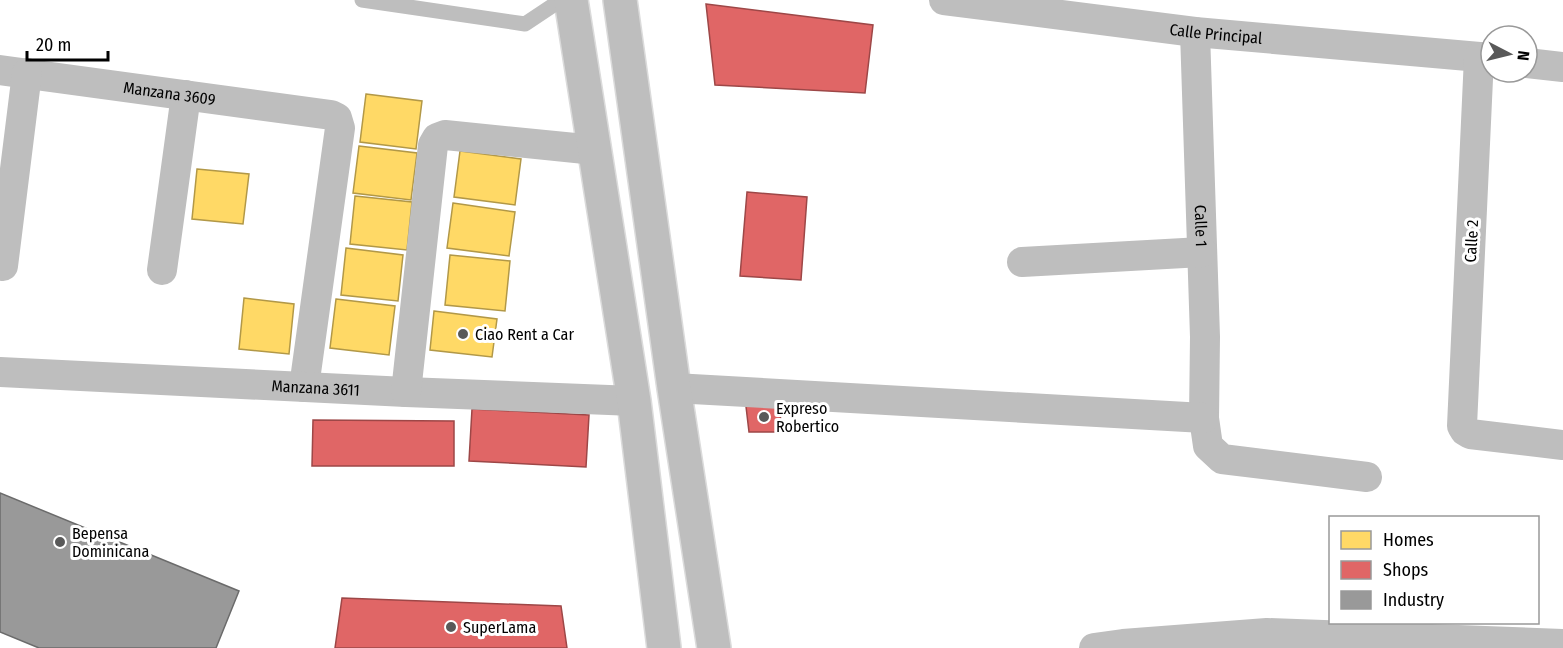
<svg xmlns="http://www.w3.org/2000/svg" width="1563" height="648" font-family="'Fira Sans Condensed',sans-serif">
<rect width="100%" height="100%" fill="#fff"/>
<g fill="#ffd966" stroke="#b29847" stroke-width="1.5">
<polygon points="366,94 422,101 416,149 360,142"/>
<polygon points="359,146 417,153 411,200 353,193"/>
<polygon points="460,151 521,159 515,205 454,197"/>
<polygon points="197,169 249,174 243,224 192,219"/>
<polygon points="355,196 412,202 407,250 350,244"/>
<polygon points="453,203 515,212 509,256 447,248"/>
<polygon points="346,248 403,255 398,301 341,295"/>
<polygon points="450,255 510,261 505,311 445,305"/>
<polygon points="244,298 294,304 289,354 239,349"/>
<polygon points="336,299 395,306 389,355 330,348"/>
<polygon points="434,311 497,319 492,357 430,350"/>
</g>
<g fill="#e06666" stroke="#9d4747" stroke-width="1.5">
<polygon points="706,4 873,25 865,93 715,85"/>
<polygon points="747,192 807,197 801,280 740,276"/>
<polygon points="745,398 781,402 780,432 749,432"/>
<polygon points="472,409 589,415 586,467 469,461"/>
<polygon points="313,420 454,421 454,466 312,466"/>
<polygon points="342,598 561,606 567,648 335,648"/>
</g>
<polygon fill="#999" stroke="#6b6b6b" stroke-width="1.5" points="0,493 239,591 216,648 39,648 0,632"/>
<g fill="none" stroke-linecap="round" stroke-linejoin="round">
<defs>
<g id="primary">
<polyline points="571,0 634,401 664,648"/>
<polyline points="620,0 674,388 714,648"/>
</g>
</defs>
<use href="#primary" stroke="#dbdbdb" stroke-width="36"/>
<polyline stroke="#bebebe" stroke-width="15" points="362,0 525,24 561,0"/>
<g stroke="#bebebe" stroke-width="30">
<path id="s1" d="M944,0l251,32 296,26"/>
<path id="s2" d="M1195,32l10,305 -1,81 4,28 14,13 145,18"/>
<polyline points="1479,57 1462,426 1465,431 1470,434 1563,445"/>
<polyline points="1527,63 1563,67"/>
<path id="s3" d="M0,70l331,45 6,3 3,10 -36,259"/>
<polyline points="1022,262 1202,252"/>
<polyline points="3,266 27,73"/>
<polyline points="162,270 186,95"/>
<path id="s4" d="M0,372l406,20 228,9"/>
<polyline points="674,388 1204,418"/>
<polyline points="406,392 433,145 437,138 445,135 595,150"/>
<polyline points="1094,648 1123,644 1267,633 1563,644"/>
</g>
<use href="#primary" stroke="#bebebe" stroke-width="33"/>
</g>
<g fill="#595959" stroke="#fff" stroke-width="2">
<circle cx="463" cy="334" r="6"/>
<circle cx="764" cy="417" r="6"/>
<circle cx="60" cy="542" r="6"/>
<circle cx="451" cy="627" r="6"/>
</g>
<g text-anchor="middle" stroke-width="6" stroke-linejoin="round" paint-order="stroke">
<g font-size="16" fill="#000" stroke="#fff">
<text dy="6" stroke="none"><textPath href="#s1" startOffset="274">Calle Principal</textPath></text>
<text dy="6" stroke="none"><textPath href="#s3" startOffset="171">Manzana 3609</textPath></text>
<text dy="6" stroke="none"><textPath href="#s2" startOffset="194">Calle 1</textPath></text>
<text transform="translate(1471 241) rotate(-87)" y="6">Calle 2</text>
<text dy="6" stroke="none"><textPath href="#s4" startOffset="316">Manzana 3611</textPath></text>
</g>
<g font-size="16" fill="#000" stroke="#fff" text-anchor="start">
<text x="475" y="340">Ciao Rent a Car</text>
<text x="776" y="414">Expreso<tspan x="776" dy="18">Robertico</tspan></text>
<text x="72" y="539">Bepensa<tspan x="72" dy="18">Dominicana</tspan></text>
<text x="463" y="633">SuperLama</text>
</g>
</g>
<rect x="1329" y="516" width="210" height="108" fill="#ffffff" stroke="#999999" stroke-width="1.5"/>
<rect x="1341" y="531" width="30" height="18" fill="#ffd966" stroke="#999999" stroke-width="1.5"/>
<text x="1383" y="546" font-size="18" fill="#000000">Homes</text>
<rect x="1341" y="561" width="30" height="18" fill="#e06666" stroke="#999999" stroke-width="1.5"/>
<text x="1383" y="576" font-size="18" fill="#000000">Shops</text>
<rect x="1341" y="591" width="30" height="18" fill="#999999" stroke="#999999" stroke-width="1.5"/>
<text x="1383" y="606" font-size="18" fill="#000000">Industry</text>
<g transform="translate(1509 54) rotate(97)"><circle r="28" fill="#ffffff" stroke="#999999" stroke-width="1.5"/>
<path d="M0-4.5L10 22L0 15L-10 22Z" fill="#595959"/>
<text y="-9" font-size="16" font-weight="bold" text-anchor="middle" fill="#000000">N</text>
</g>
<path d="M27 51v9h81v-9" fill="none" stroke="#000000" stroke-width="3"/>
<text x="36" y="51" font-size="18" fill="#000000" stroke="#ffffff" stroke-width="4.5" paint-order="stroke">20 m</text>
</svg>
